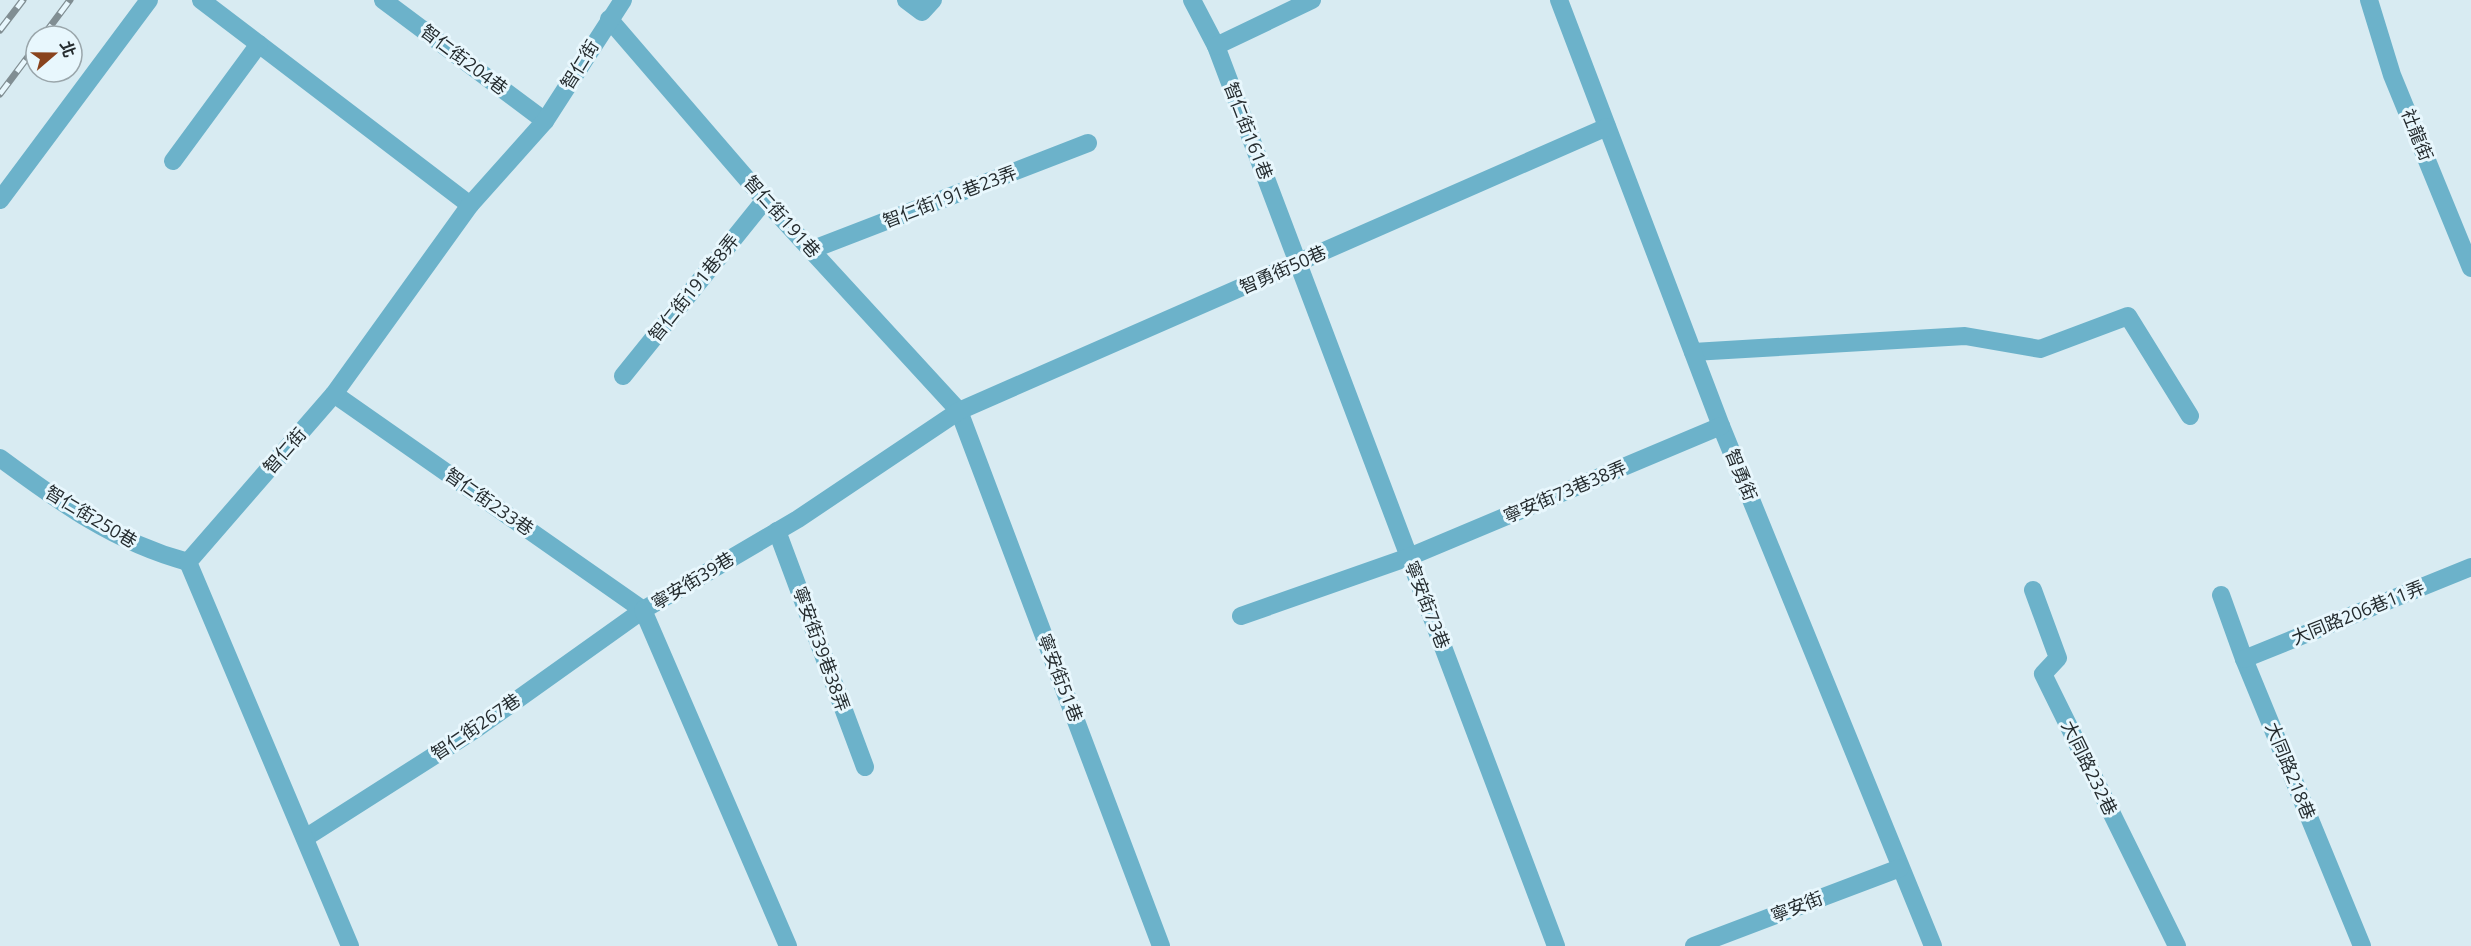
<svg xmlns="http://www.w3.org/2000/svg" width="2471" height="946" font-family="'Open Sans','Noto Sans TC',sans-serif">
<rect width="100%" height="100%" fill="#d8ebf2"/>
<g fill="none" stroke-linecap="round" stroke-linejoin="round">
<g stroke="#6cb2ca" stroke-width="18">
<polyline points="201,0 470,205"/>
<polyline points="173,161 259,44"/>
<polyline points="1693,352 1965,336 2040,349 2128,316 2190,416"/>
</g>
<g stroke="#6cb2ca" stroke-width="18">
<polyline points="383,0 545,121"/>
<polyline points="906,0 922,12 933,0"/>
<polyline points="1192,0 1216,46 1556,946"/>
<polyline points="1559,0 1721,426 1933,946"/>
<polyline points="2369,0 2392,75 2471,268"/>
<polyline points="609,19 765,200 959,411 1161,946"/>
<polyline points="1216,46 1312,0"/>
<polyline points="0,200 149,0"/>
<polyline points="811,250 1088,143"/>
<polyline points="623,376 765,200"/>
<path d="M0,458c61,45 114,84 188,104"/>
<polyline points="777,531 865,767"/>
<polyline points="2033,590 2058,658 2043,674 2177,946"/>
<polyline points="2221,595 2244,659 2362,946"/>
<polyline points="1241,616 1409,557 1721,426"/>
<polyline points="2244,659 2471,567"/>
<polyline points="305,838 476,729 643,610 334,394"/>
<polyline points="350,946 188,562 334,394 470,205 545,121 623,0"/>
<polyline points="788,946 643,610 798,519 959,411 1607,127"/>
<polyline points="1694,946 1900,868"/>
</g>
<defs>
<g id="rail">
<polyline points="0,30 23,0"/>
<polyline points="43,36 70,0"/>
<polyline points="0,94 36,46"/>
</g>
</defs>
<use href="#rail" stroke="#818e93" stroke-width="7"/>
<use href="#rail" stroke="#e8f7fd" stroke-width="4.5" stroke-dasharray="14" stroke-linecap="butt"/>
</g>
<g text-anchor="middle" stroke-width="6" stroke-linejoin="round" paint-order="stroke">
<g font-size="18" fill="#252c2f" stroke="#e8f7fd">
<text transform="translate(464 60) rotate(37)" y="6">智仁街204巷</text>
<text transform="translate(580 65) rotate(-58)" y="6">智仁街</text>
<text transform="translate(1248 131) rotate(69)" y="6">智仁街161巷</text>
<text transform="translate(2417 135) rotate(68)" y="6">社龍街</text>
<text transform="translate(950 197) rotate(-21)" y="6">智仁街191巷23弄</text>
<text transform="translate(782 217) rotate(48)" y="6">智仁街191巷</text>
<text transform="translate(1283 270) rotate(-24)" y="6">智勇街50巷</text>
<text transform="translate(694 288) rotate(-51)" y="6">智仁街191巷8弄</text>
<text transform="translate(285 451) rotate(-49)" y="6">智仁街</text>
<text transform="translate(1741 475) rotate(68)" y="6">智勇街</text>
<text transform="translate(1565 492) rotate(-23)" y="6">寧安街73巷38弄</text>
<text transform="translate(489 502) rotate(35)" y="6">智仁街233巷</text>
<text transform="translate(91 517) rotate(31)" y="6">智仁街250巷</text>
<text transform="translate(693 581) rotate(-31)" y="6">寧安街39巷</text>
<text transform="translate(1427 605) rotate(69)" y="6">寧安街73巷</text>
<text transform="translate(2358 613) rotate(-22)" y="6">大同路206巷11弄</text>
<text transform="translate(821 649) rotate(70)" y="6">寧安街39巷38弄</text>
<text transform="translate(1060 678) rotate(69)" y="6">寧安街51巷</text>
<text transform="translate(476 727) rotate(-34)" y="6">智仁街267巷</text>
<text transform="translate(2089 768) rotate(64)" y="6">大同路232巷</text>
<text transform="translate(2290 771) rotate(68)" y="6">大同路218巷</text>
<text transform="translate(1797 907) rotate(-21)" y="6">寧安街</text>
</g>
</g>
<g transform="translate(54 54) rotate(70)"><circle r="28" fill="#e8f7fd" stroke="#9aa6ab" stroke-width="1.5"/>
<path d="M0-4.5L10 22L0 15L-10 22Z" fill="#89431d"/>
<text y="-9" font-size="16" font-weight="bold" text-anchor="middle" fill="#252c2f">北</text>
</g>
</svg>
